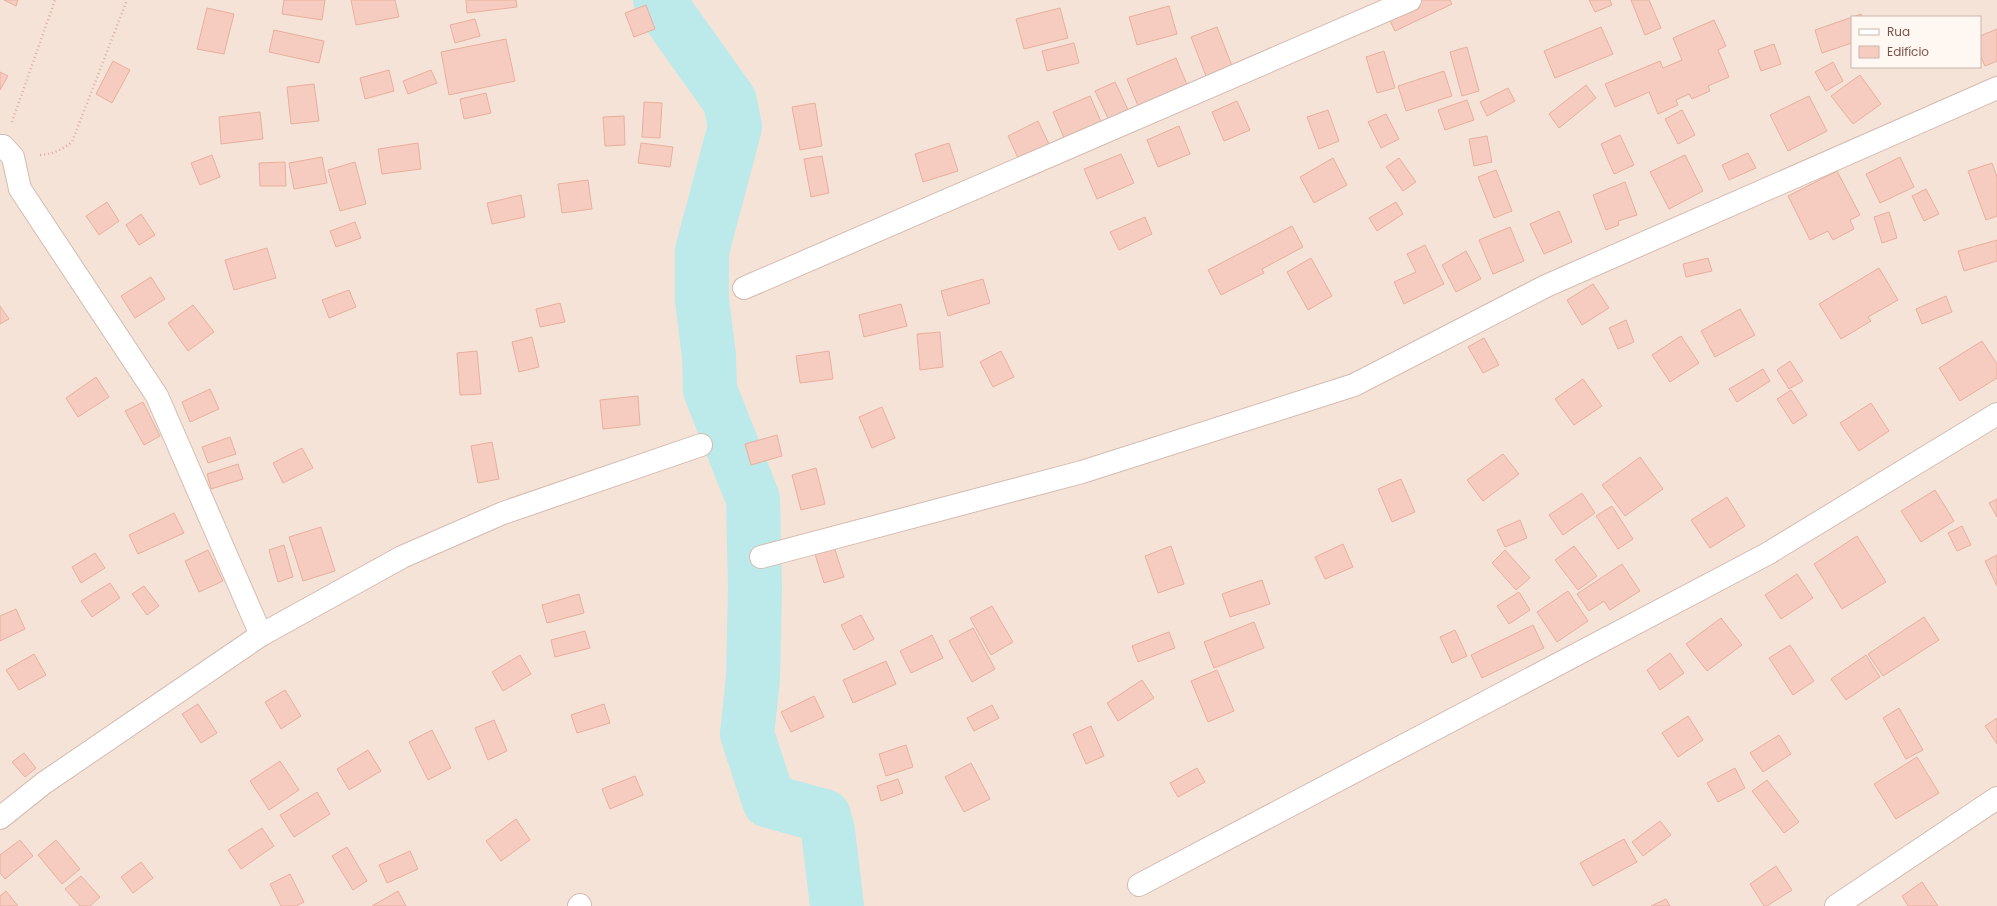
<svg xmlns="http://www.w3.org/2000/svg" width="1997" height="906" font-family="Poppins,sans-serif">
<rect width="100%" height="100%" fill="#fef2e9"/>
<path fill="#f6e3d7" fill-rule="evenodd" d="M0,0h1997v906h-1997zM1852,17h128v50h-128z"/>
<g fill="none" stroke-linecap="round" stroke-linejoin="round">
<polyline stroke="#bce9e9" stroke-width="54" points="660,0 668,14 730,101 735,127 702,251 702,300 709,356 710,390 753,499 755,589 753,678 747,734 769,801 824,816 828,831 837,906"/>
</g>
<g fill="#f5ccbf" stroke="#e8af9f">
<polygon points="4,0 18,0 16,6"/>
<polygon points="284,0 325,0 322,20 282,14"/>
<polygon points="351,0 395,0 399,17 356,25"/>
<polygon points="466,0 516,0 517,7 467,13"/>
<polygon points="1418,0 1450,0 1452,4 1395,31 1387,15"/>
<polygon points="1589,0 1610,0 1612,5 1595,12"/>
<polygon points="1631,0 1649,0 1661,28 1645,35"/>
<polygon points="646,5 655,29 634,37 625,13"/>
<polygon points="1169,6 1177,34 1137,45 1129,17"/>
<polygon points="207,8 234,14 224,54 197,49"/>
<polygon points="1060,8 1068,38 1024,49 1016,19"/>
<polygon points="1861,14 1862,17 1852,17 1852,43 1822,53 1815,30"/>
<polygon points="475,19 480,36 455,43 450,25"/>
<polygon points="1714,20 1726,46 1718,50 1729,77 1708,86 1710,91 1692,99 1689,94 1676,100 1678,105 1658,114 1649,92 1615,107 1605,84 1660,61 1663,68 1682,60 1673,38"/>
<polygon points="1217,27 1232,66 1206,76 1191,37"/>
<polygon points="1601,27 1613,54 1555,78 1544,51"/>
<polygon points="1997,29 1997,61 1985,66 1980,55 1980,36"/>
<polygon points="274,30 324,41 319,63 269,52"/>
<polygon points="506,39 515,81 449,95 441,52"/>
<polygon points="1074,43 1079,63 1047,71 1042,51"/>
<polygon points="1774,44 1781,64 1761,71 1754,51"/>
<polygon points="1467,47 1479,91 1462,96 1450,52"/>
<polygon points="1384,51 1395,88 1377,93 1366,57"/>
<polygon points="1176,58 1188,87 1139,108 1127,79"/>
<polygon points="113,61 130,70 112,103 96,94"/>
<polygon points="1833,62 1843,81 1826,91 1815,72"/>
<polygon points="389,70 394,91 365,99 360,78"/>
<polygon points="431,70 437,83 408,94 403,81"/>
<polygon points="1444,71 1452,96 1406,111 1398,86"/>
<polygon points="0,72 8,76 0,90"/>
<polygon points="1860,75 1881,104 1853,124 1831,96"/>
<polygon points="1115,82 1129,112 1109,120 1095,91"/>
<polygon points="314,84 319,121 291,124 287,87"/>
<polygon points="1586,85 1596,98 1559,128 1549,114"/>
<polygon points="1508,88 1515,101 1487,116 1480,102"/>
<polygon points="486,93 491,113 464,119 460,99"/>
<polygon points="1090,96 1102,124 1065,140 1053,112"/>
<polygon points="1809,96 1827,131 1788,151 1770,115"/>
<polygon points="1467,100 1474,120 1445,130 1438,110"/>
<polygon points="1237,101 1250,130 1224,141 1212,112"/>
<polygon points="644,102 662,103 660,138 642,137"/>
<polygon points="815,103 822,146 800,150 792,107"/>
<polygon points="1328,110 1339,141 1319,149 1307,117"/>
<polygon points="1682,110 1695,135 1678,144 1665,119"/>
<polygon points="260,112 263,139 221,144 219,117"/>
<polygon points="1386,114 1399,139 1381,148 1368,122"/>
<polygon points="624,116 625,145 605,146 603,117"/>
<polygon points="1038,121 1049,144 1018,158 1008,136"/>
<polygon points="1179,126 1190,154 1158,167 1147,140"/>
<polygon points="1620,135 1634,165 1614,174 1601,144"/>
<polygon points="1487,136 1492,162 1474,166 1469,139"/>
<polygon points="418,143 421,169 382,174 378,149"/>
<polygon points="641,143 673,147 670,167 638,163"/>
<polygon points="949,143 958,171 923,182 915,154"/>
<polygon points="1748,153 1756,168 1729,180 1722,165"/>
<polygon points="1121,154 1134,183 1097,199 1084,169"/>
<polygon points="212,155 220,177 200,185 191,163"/>
<polygon points="1685,155 1703,191 1669,209 1650,172"/>
<polygon points="822,156 829,193 811,197 804,159"/>
<polygon points="322,157 327,183 294,189 289,163"/>
<polygon points="1900,157 1914,187 1880,203 1866,174"/>
<polygon points="1333,158 1347,185 1314,203 1300,177"/>
<polygon points="1399,158 1416,182 1403,191 1386,167"/>
<polygon points="285,162 286,186 260,186 259,163"/>
<polygon points="355,162 366,204 340,211 328,170"/>
<polygon points="1992,163 1997,177 1997,216 1986,220 1968,171"/>
<polygon points="1496,170 1512,211 1494,218 1478,177"/>
<polygon points="1837,171 1860,215 1850,220 1854,229 1833,240 1828,231 1810,240 1788,196"/>
<polygon points="588,180 592,209 562,213 558,184"/>
<polygon points="1625,182 1637,215 1618,221 1619,225 1606,230 1593,195"/>
<polygon points="1926,189 1939,214 1924,221 1912,196"/>
<polygon points="521,195 525,217 492,224 487,203"/>
<polygon points="107,202 119,221 99,235 86,216"/>
<polygon points="1396,202 1403,214 1377,231 1369,218"/>
<polygon points="1559,211 1572,242 1544,254 1530,224"/>
<polygon points="1889,212 1897,238 1882,243 1874,217"/>
<polygon points="141,214 155,235 139,245 126,225"/>
<polygon points="1145,217 1152,234 1119,250 1110,232"/>
<polygon points="355,222 361,238 336,247 330,231"/>
<polygon points="1292,226 1303,247 1262,269 1264,273 1221,295 1208,270"/>
<polygon points="1510,227 1524,261 1493,274 1479,240"/>
<polygon points="1997,240 1997,261 1964,271 1958,251"/>
<polygon points="1425,245 1444,284 1404,304 1394,282 1416,272 1407,254"/>
<polygon points="267,248 276,278 234,290 225,260"/>
<polygon points="1466,251 1481,279 1456,292 1442,265"/>
<polygon points="1311,258 1332,296 1308,310 1287,272"/>
<polygon points="1708,258 1712,271 1686,277 1683,264"/>
<polygon points="1879,268 1898,300 1868,317 1871,321 1841,339 1819,304"/>
<polygon points="151,277 165,299 135,318 121,296"/>
<polygon points="983,279 990,303 948,316 941,291"/>
<polygon points="1593,284 1609,308 1582,325 1567,300"/>
<polygon points="349,290 356,307 329,318 322,300"/>
<polygon points="1946,296 1952,312 1922,324 1916,309"/>
<polygon points="560,303 565,322 540,327 536,309"/>
<polygon points="901,304 907,326 864,337 859,315"/>
<polygon points="193,305 214,332 188,351 168,323"/>
<polygon points="0,306 9,319 0,324"/>
<polygon points="1740,309 1755,335 1715,357 1701,331"/>
<polygon points="1626,320 1634,342 1618,349 1609,328"/>
<polygon points="940,332 943,367 920,370 917,334"/>
<polygon points="1681,336 1699,363 1670,382 1652,355"/>
<polygon points="532,337 539,367 519,372 512,342"/>
<polygon points="1484,338 1499,365 1483,373 1468,347"/>
<polygon points="1982,341 1997,364 1997,378 1960,401 1939,368"/>
<polygon points="477,351 481,394 460,395 457,353"/>
<polygon points="829,351 833,379 800,383 796,356"/>
<polygon points="1001,351 1014,377 993,387 980,362"/>
<polygon points="1790,361 1803,381 1789,389 1777,370"/>
<polygon points="1763,369 1770,381 1737,402 1729,389"/>
<polygon points="96,377 109,397 78,417 66,398"/>
<polygon points="1583,379 1602,406 1574,425 1555,399"/>
<polygon points="210,389 219,409 190,422 182,402"/>
<polygon points="1791,390 1807,415 1793,424 1777,399"/>
<polygon points="638,396 640,425 603,429 600,400"/>
<polygon points="143,402 160,436 144,445 125,411"/>
<polygon points="1871,403 1889,431 1859,451 1840,423"/>
<polygon points="882,407 895,438 872,448 859,417"/>
<polygon points="777,435 782,456 751,465 745,444"/>
<polygon points="230,437 236,454 208,463 202,447"/>
<polygon points="492,442 499,479 478,483 471,446"/>
<polygon points="302,448 313,468 283,483 273,463"/>
<polygon points="1503,454 1519,474 1483,501 1467,480"/>
<polygon points="1640,457 1663,489 1625,516 1602,485"/>
<polygon points="238,464 243,479 211,489 207,474"/>
<polygon points="816,468 825,504 801,510 792,475"/>
<polygon points="1401,479 1415,512 1392,522 1378,489"/>
<polygon points="1935,490 1954,521 1921,542 1901,511"/>
<polygon points="1582,493 1595,513 1563,535 1549,515"/>
<polygon points="1727,497 1745,526 1710,548 1691,520"/>
<polygon points="1997,499 1997,517 1989,503"/>
<polygon points="1612,506 1633,539 1618,549 1596,516"/>
<polygon points="174,513 184,533 138,554 129,535"/>
<polygon points="1520,520 1527,538 1505,547 1497,530"/>
<polygon points="1962,526 1971,545 1957,551 1948,533"/>
<polygon points="321,527 335,571 303,581 289,537"/>
<polygon points="1857,536 1886,582 1842,609 1814,564"/>
<polygon points="1343,544 1353,567 1325,579 1315,557"/>
<polygon points="284,545 293,577 278,582 269,550"/>
<polygon points="1171,546 1184,584 1158,593 1145,556"/>
<polygon points="1574,546 1597,576 1578,590 1555,560"/>
<polygon points="834,547 844,577 824,583 815,554"/>
<polygon points="208,550 223,581 199,592 185,561"/>
<polygon points="1505,550 1530,578 1516,590 1492,563"/>
<polygon points="95,553 105,568 81,583 72,567"/>
<polygon points="1997,555 1997,586 1985,561"/>
<polygon points="1622,564 1640,591 1610,610 1604,601 1589,611 1577,594"/>
<polygon points="1797,574 1813,598 1781,619 1765,595"/>
<polygon points="1262,580 1270,604 1230,617 1222,594"/>
<polygon points="110,583 120,598 92,617 81,601"/>
<polygon points="144,586 159,606 147,615 132,594"/>
<polygon points="1568,591 1588,621 1557,642 1537,612"/>
<polygon points="1519,592 1530,610 1509,624 1497,606"/>
<polygon points="579,594 584,613 547,623 542,605"/>
<polygon points="992,606 1013,642 991,655 970,618"/>
<polygon points="16,609 25,629 0,641 0,616"/>
<polygon points="861,615 874,639 854,650 841,625"/>
<polygon points="1924,617 1939,640 1883,676 1868,654"/>
<polygon points="1721,618 1742,645 1707,671 1686,644"/>
<polygon points="1254,622 1264,648 1214,668 1204,642"/>
<polygon points="1533,625 1544,648 1482,678 1471,655"/>
<polygon points="973,628 995,669 972,682 949,641"/>
<polygon points="1455,630 1467,656 1452,663 1440,637"/>
<polygon points="585,631 590,648 555,657 551,640"/>
<polygon points="1169,632 1175,648 1138,662 1132,646"/>
<polygon points="932,635 943,658 911,673 900,651"/>
<polygon points="1790,645 1814,681 1793,695 1769,658"/>
<polygon points="1670,653 1684,673 1660,690 1647,670"/>
<polygon points="34,654 46,675 19,690 6,670"/>
<polygon points="520,655 531,674 503,691 492,672"/>
<polygon points="1866,655 1880,677 1846,700 1831,679"/>
<polygon points="886,661 896,684 853,703 843,680"/>
<polygon points="1217,670 1234,711 1208,722 1191,681"/>
<polygon points="1142,680 1154,698 1118,721 1107,703"/>
<polygon points="285,690 301,716 281,729 265,702"/>
<polygon points="814,696 824,717 791,732 781,712"/>
<polygon points="198,704 217,733 201,743 182,714"/>
<polygon points="604,704 610,723 577,733 571,715"/>
<polygon points="992,705 999,718 974,731 967,718"/>
<polygon points="1899,708 1923,750 1906,759 1883,718"/>
<polygon points="1688,716 1703,740 1678,757 1662,733"/>
<polygon points="1997,718 1997,744 1985,726"/>
<polygon points="494,720 507,751 488,760 475,728"/>
<polygon points="1091,726 1104,756 1086,764 1073,734"/>
<polygon points="432,730 451,768 428,780 409,742"/>
<polygon points="1779,735 1791,754 1763,772 1750,753"/>
<polygon points="906,745 913,767 886,776 879,754"/>
<polygon points="368,750 381,771 349,790 337,769"/>
<polygon points="24,753 36,768 25,777 12,762"/>
<polygon points="1917,757 1939,793 1896,819 1874,784"/>
<polygon points="280,761 299,790 269,810 250,781"/>
<polygon points="971,763 990,799 964,812 945,777"/>
<polygon points="1197,768 1205,782 1178,797 1170,783"/>
<polygon points="1735,768 1745,788 1718,802 1707,783"/>
<polygon points="635,776 643,795 610,809 602,789"/>
<polygon points="898,779 903,793 881,801 877,786"/>
<polygon points="1767,780 1799,822 1784,833 1752,791"/>
<polygon points="317,792 330,814 294,837 280,815"/>
<polygon points="516,819 530,840 501,861 486,841"/>
<polygon points="1660,821 1671,835 1643,856 1632,842"/>
<polygon points="262,828 274,846 241,869 228,850"/>
<polygon points="1624,839 1637,862 1593,886 1580,863"/>
<polygon points="20,840 33,856 5,879 0,873 0,855"/>
<polygon points="56,840 80,869 62,884 38,855"/>
<polygon points="347,847 367,881 353,890 332,856"/>
<polygon points="410,851 418,869 387,883 379,865"/>
<polygon points="141,862 153,878 133,893 121,877"/>
<polygon points="1776,866 1792,890 1767,906 1764,906 1750,884"/>
<polygon points="290,874 304,902 296,906 281,906 270,884"/>
<polygon points="81,876 100,897 90,906 80,906 65,889"/>
<polygon points="1922,882 1938,906 1908,906 1902,896"/>
<polygon points="6,891 18,906 0,906 0,896"/>
<polygon points="398,891 406,906 372,906"/>
<polygon points="1666,899 1670,906 1651,906"/>
</g>
<g fill="none" stroke-linecap="round" stroke-linejoin="round">
<defs>
<g id="minor">
<polyline points="0,146 3,146 13,157 20,189 157,396 261,635"/>
<polyline points="744,288 1410,0"/>
<polyline points="761,557 1082,472 1354,385 1546,286 1997,88"/>
<polyline points="0,818 44,783 261,635 402,557 503,513 701,445"/>
<polyline points="1139,885 1767,554 1997,414"/>
<polyline points="579,906 580,905"/>
<polyline points="1836,906 1997,798"/>
</g>
</defs>
<use href="#minor" stroke="#d4bbb0" stroke-width="24"/>
<g stroke="#daafa1" stroke-width="2.5" stroke-dasharray="1 3" stroke-linecap="butt">
<polyline points="12,122 55,0"/>
<path d="M40,155c13,-1 21,-5 32,-13l55,-142"/>
</g>
<use href="#minor" stroke="#fff" stroke-width="22"/>
</g>
<rect x="1851" y="16" width="130" height="52" fill="#fff7f1" stroke="#cab6ae"/>
<rect x="1859" y="29" width="20" height="6" fill="#ffffff" stroke="#cab6ae"/>
<text x="1887" y="36" font-size="12" fill="#7a544a">Rua</text>
<rect x="1859" y="46" width="20" height="12" fill="#f5ccbf" stroke="#cab6ae"/>
<text x="1887" y="56" font-size="12" fill="#7a544a">Edifício</text>
</svg>
